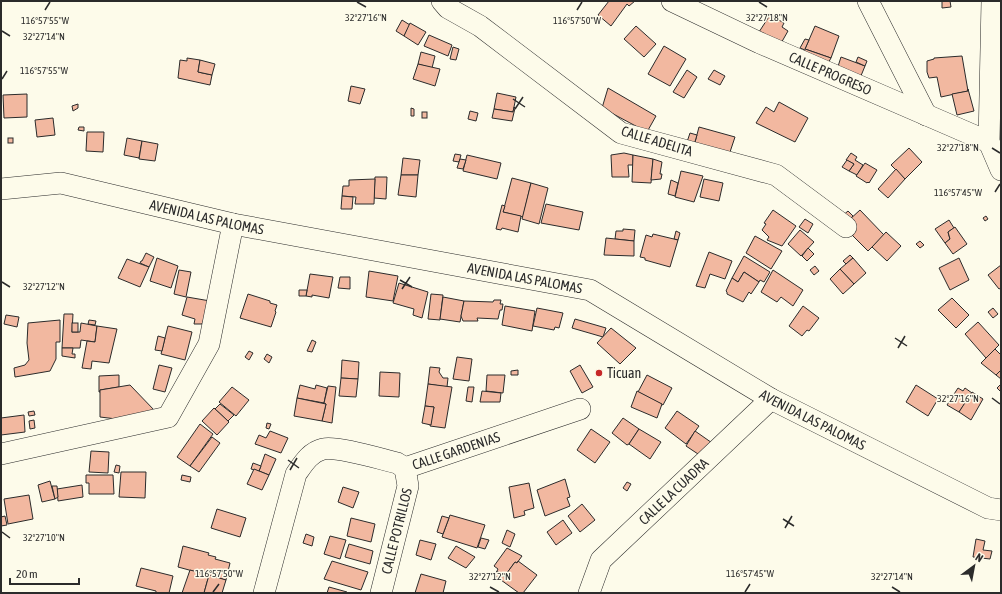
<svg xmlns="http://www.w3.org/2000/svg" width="1002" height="594" font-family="'Asap Condensed',sans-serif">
<rect width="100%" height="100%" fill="#fdfbea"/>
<g fill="#f2b8a0" stroke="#2b2b2b">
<polygon points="609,1 635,1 629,6 627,4 611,26 598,15"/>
<polygon points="942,1 950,1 951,7 942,8"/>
<polygon points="770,15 784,23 782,27 788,31 780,45 759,32"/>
<polygon points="402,20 410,25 404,36 396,31"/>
<polygon points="410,23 426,32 418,45 404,36"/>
<polygon points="636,26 656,44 644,57 624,39"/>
<polygon points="815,26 839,36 831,58 805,49"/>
<polygon points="429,35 452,45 448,56 424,46"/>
<polygon points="805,39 809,40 805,49 831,58 827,65 804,52 805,50 800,48"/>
<polygon points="664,46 686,59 670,86 648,74"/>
<polygon points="453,47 459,49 456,60 450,59"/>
<polygon points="421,52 435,56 432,68 418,64"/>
<polygon points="962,56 968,91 941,97 937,77 929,78 927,72 927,61 934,59 934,58"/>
<polygon points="841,57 865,66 858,83 835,76"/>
<polygon points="858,57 867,61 865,66 856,62"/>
<polygon points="187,58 200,60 198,72 212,75 210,85 178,78 180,60 187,61"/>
<polygon points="200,60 215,64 212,75 198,72"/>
<polygon points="418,64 440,69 435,86 413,79"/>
<polygon points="687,70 697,77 684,98 673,92"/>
<polygon points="714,70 725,76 720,85 708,79"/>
<polygon points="351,86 365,89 360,104 348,101"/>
<polygon points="608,88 656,116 647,132 602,108"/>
<polygon points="968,89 974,111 957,115 952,94 968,91"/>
<polygon points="497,93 516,97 513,112 494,109"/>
<polygon points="27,94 27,117 4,118 3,95"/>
<polygon points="779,102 808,118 795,142 756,123 766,107 774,112"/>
<polygon points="78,104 78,108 73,111 72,106"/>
<polygon points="514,107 515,108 512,121 492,118 494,109 513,112"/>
<polygon points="411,108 414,109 414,116 411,116"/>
<polygon points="470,111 478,113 476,121 468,119"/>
<rect x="422" y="112" width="5" height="6"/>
<polygon points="53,118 55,135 37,137 35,120"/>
<polygon points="79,127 84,127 84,131 78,130"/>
<polygon points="699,127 735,137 728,158 694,146"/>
<polygon points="87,132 104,132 103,152 86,151"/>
<polygon points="690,133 697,135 694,145 687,142"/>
<rect x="8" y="138" width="5" height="5"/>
<polygon points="127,138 142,141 139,158 124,155"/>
<polygon points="142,141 158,144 155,161 139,159"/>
<polygon points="909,148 922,162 905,179 891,165"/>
<polygon points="624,153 633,155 633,165 628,165 629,177 612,177 611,155"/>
<polygon points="851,153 857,157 855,160 863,165 857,175 849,171 854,164 846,160"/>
<polygon points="455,154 461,155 459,162 453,161"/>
<polygon points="467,155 501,163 497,179 463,171"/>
<polygon points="633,155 653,159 651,183 632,182"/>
<polygon points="403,158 420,160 418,175 401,175"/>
<polygon points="460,159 466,160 463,169 457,168"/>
<polygon points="653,159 662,162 660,174 662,174 661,179 651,180"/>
<polygon points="847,160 854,164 849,171 842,167"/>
<polygon points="865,163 877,170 869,183 868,182 867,183 856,176"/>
<polygon points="896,169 905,179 888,198 878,189"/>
<polygon points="681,171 703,176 694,202 675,197"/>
<polygon points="401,175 418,175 416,197 398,195"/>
<polygon points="375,177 387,177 386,199 374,198"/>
<polygon points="512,178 531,183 523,217 503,212"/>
<polygon points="375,179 374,204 355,204 356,197 342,196 343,186 349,186 349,180"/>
<polygon points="704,179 723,183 719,201 700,197"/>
<polygon points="671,180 678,183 675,196 668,194"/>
<polygon points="531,183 548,188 539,224 522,219"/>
<polygon points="342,196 353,197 352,209 341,209"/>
<polygon points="546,204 583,212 579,230 541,223"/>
<polygon points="502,205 505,206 503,212 521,216 518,232 502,228 501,230 496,229"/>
<polygon points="773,210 796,226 782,246 767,240 769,237 762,230 766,224 764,223"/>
<polygon points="860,210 884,235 868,251 848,231 848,221"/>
<polygon points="848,211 853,216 848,221 841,217"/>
<polygon points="986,216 988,219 985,221 983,218"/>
<polygon points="805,219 813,224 808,233 799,227"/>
<polygon points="949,220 954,228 948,232 950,239 945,243 935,229"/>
<polygon points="955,227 967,244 953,254 945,243 950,239 948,232"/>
<polygon points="623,229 635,230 634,241 615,239 616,231 623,231"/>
<polygon points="800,230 814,242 801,256 788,244"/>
<polygon points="676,231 680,233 678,240 674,239"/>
<polygon points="886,232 901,246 887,261 872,247"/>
<polygon points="653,234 678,240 670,267 645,260 645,258 640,257 646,235 652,237"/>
<polygon points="755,236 782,251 771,269 746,253"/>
<polygon points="606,238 634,241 634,256 604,255"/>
<polygon points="920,241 924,245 920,248 916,244"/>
<polygon points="808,248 814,254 807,261 802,256"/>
<polygon points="709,252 732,261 725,279 710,274 705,288 696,286"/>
<polygon points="146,253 154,257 149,267 140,263 141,261 142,261"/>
<polygon points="850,255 853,258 846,264 843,261"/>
<polygon points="744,256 770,272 764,282 760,280 759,282 744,272 738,282 732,278"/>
<polygon points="157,258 178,266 171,288 150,281"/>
<polygon points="853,258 866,273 854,284 840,269"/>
<polygon points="959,258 969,280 950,290 939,268"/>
<polygon points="127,259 149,267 140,287 118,278"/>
<polygon points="1001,265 1001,288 999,289 988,275"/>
<polygon points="815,266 819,271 814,275 810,270"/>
<polygon points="840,269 854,284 843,294 830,279"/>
<polygon points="179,270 191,272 186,297 174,294"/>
<polygon points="773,270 803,290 793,306 781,297 777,302 761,292"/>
<polygon points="369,271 398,276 393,301 366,297"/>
<polygon points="744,272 759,282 751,294 749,292 743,302 727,294 727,292 726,291 732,278 738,282"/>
<polygon points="310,274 333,277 329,298 312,295 312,297 306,296"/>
<polygon points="340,277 350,277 350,289 338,288"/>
<polygon points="399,283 428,292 422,318 413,315 414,309 393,303"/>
<polygon points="299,290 307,290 306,296 299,296"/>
<polygon points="248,294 270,301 270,303 277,305 275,311 276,312 271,327 240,318"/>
<polygon points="431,294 443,295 440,320 428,319"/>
<polygon points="187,297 216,302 204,319 202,324 194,324 195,319 182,315"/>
<polygon points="443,297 464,301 460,322 440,319"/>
<polygon points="952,298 969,315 956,328 938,310"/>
<polygon points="494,300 501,300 500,304 503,304 502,310 500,310 498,319 477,318 478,321 463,321 461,316 464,301 493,302"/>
<polygon points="505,306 535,311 532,331 502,325"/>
<polygon points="803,306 819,318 809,331 807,330 802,336 789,326"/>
<polygon points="537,308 563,313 559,328 555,327 554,330 533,326"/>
<polygon points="993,308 998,314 993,318 988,312"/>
<polygon points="64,314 73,314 72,332 80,332 81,323 97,326 95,342 81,340 80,348 62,348"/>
<polygon points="6,315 19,317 17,327 4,324"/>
<polygon points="575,319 606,328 603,337 572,328"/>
<polygon points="60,320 60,342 56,342 56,359 50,371 15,377 14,368 25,365 29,360 27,343 28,323"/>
<polygon points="89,320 96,321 95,325 88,324"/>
<polygon points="978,322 999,345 986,358 965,334"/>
<rect x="72" y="323" width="6" height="9"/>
<polygon points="97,326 117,329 109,363 92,361 91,369 82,368 87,341 95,342"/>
<polygon points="168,326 192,332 185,360 161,354"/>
<polygon points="611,328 636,348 620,364 597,343"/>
<polygon points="158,336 165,338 162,351 155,350"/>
<polygon points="312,340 316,342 312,352 307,351"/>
<polygon points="62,348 73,348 72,354 75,354 75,358 62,356"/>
<polygon points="995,349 1001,355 1001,370 996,375 981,363"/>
<polygon points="249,351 253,353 249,360 245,357"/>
<polygon points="267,354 272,357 269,363 264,359"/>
<polygon points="457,357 472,359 469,381 453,379"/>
<polygon points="342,360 359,362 358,379 341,378"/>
<polygon points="159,365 172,368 165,392 153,389"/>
<polygon points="580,365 593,387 582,393 570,371"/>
<polygon points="430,367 440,368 439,372 443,378 448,378 447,387 428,384"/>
<polygon points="518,370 518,375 511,375 511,371"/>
<polygon points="1001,370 1001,379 996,375"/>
<polygon points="380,372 400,373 399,397 379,396"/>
<polygon points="119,375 119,387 100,390 100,392 99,392 99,376"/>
<polygon points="487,375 505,375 503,393 486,391"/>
<polygon points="647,375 672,388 663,405 638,392"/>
<polygon points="341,378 358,379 356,397 339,396"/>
<polygon points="428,384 452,387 445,428 430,426 434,407 425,406"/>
<polygon points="1001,384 1001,391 1000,391 997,388"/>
<polygon points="130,385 155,411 125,420 100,417 100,390"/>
<polygon points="300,385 315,389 316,385 327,388 324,403 297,398"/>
<polygon points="916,385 938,399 928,416 906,402"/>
<polygon points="328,386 336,387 332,423 322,421 326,404 324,403"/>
<polygon points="232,387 249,400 236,416 219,402"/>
<polygon points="468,387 474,387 472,402 466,401"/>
<polygon points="958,388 963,391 965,388 972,393 959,412 947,405"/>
<polygon points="482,391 501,393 500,402 480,402"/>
<polygon points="637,391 662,404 657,418 631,407"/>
<polygon points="972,392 983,399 971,420 959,412"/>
<polygon points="297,398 326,404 322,421 294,416"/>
<polygon points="220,404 234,415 228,421 215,409"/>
<polygon points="425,406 434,407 431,425 422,423"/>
<polygon points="214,408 229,422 217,435 202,421"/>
<polygon points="34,411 35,415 29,416 28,412"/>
<polygon points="677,411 699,426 686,444 665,428"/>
<polygon points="24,415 25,432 1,435 1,418"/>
<polygon points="623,418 639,429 629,444 627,445 612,433"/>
<polygon points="34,420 35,428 30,429 29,421"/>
<polygon points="267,423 271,424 269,429 266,428"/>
<polygon points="200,424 213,434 190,466 177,457"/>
<polygon points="591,429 610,442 595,463 577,450"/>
<polygon points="639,429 661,442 650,459 629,444"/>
<polygon points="270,431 288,438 281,453 255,444 259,435 266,438"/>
<polygon points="695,431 715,445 704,458 686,446"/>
<polygon points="212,437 220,443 199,472 190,466"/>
<polygon points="91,451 109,452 108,473 89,472"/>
<polygon points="265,454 276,459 269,475 259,471"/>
<polygon points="253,463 261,466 259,471 251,469"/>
<polygon points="116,465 120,466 119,473 114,472"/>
<polygon points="254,469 269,475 262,490 247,484"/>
<polygon points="121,472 146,472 145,498 119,497"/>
<polygon points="86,475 113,475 114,494 89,494 89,483 86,483"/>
<polygon points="182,475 191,477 190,482 181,480"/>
<polygon points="565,479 570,497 567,498 570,506 545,516 537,490"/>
<polygon points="50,481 55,499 42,502 38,485"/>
<polygon points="627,482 631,484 627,491 623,488"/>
<polygon points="529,483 534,508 524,511 525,515 514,518 509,487"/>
<polygon points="82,485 83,497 58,501 57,489"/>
<polygon points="52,486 57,486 58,497 55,499"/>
<polygon points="343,487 359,492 353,508 338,502"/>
<polygon points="29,495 33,519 8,524 4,499"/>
<polygon points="582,504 595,520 580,532 568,516"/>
<polygon points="217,509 246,518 240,537 211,528"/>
<polygon points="450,515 485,525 477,548 442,537"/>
<polygon points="5,516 7,525 1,526 1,517"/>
<polygon points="442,516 449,518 443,534 437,532"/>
<polygon points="351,518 375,524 371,542 347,536"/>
<polygon points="563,520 572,533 556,545 547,532"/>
<polygon points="507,530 515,534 510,547 502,543"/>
<polygon points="306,534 314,537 312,546 303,543"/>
<polygon points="330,536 346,540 340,559 324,554"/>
<polygon points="481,538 489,540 485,549 478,547"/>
<polygon points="976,539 985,541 983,550 992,551 990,559 973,557"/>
<polygon points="420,540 436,544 431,560 416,555"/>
<polygon points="349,544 373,551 370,564 345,557"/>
<polygon points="183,546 209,553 208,555 216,557 215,559 230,563 226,580 178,567"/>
<polygon points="456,546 475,557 466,568 448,558"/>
<polygon points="507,548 522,556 517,563 515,562 504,577 497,571 498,569 494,566"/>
<polygon points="332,561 368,572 361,590 324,579"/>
<polygon points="518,561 537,575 523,593 519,593 494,575 497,571 504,577 515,562 517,563"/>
<polygon points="141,568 173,576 169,593 156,593 156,591 136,586"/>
<polygon points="190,570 209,575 204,593 182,593"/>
<polygon points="421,574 446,581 443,593 415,593"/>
<polygon points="209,575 226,580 222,593 204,593"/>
<polygon points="329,587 347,592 347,593 327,593"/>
</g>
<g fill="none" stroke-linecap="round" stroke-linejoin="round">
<defs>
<g id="minor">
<polyline points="442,1 448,8 480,26 621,133 776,175 846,227"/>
<path id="s1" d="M672,1l88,42 229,99"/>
<polyline points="868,1 926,115"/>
<polyline points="992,1 989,142 1001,170"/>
<path id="s2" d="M1,189l60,-6 172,41 357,66 181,109 217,109 13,2"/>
<polyline points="1,454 168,417 209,344 233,224"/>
<path id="s3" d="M405,468l175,-59"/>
<path d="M264,593l32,-119c7,-10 14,-22 27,-25 15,-3 57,10 74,14l8,5"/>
<path id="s4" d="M381,593l27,-107 -3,-18"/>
<path id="s5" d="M589,593l12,-33 170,-161"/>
</g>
</defs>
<use href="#minor" stroke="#2b2b2b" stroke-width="22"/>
<use href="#minor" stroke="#fdfbea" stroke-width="21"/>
</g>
<path fill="none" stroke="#2b2b2b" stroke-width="1.5" d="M357,2l9,5M759,2l8,5M45,10l5,-8M577,10l5,-8M2,31l8,5M2,79l5,-8M513,99l12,8M515,109l8,-12M992,148l8,5M995,192l5,-8M400,280l12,7M2,282l8,5M402,289l8,-12M895,338l12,8M898,348l7,-12M992,398l8,6M288,460l11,8M290,470l7,-12M783,519l11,7M785,528l7,-12M2,532l8,6M490,587l9,5M892,587l8,5M213,592l6,-8M745,592l5,-8"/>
<circle fill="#c62828" stroke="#fdfbea" stroke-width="1.5" cx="599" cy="373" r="4"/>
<g text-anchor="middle" stroke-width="3" stroke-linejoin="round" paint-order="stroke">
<g font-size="14" fill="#2b2b2b" stroke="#fdfbea">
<text dy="5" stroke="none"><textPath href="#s1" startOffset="174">CALLE PROGRESO</textPath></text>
<text transform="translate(657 141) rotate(17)" y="5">CALLE ADELITA</text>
<text dy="5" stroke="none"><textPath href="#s2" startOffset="210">AVENIDA LAS PALOMAS</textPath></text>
<text dy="5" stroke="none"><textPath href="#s2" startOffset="534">AVENIDA LAS PALOMAS</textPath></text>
<text dy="5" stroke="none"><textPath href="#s2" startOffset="858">AVENIDA LAS PALOMAS</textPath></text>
<text dy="5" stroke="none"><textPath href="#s3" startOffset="54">CALLE GARDENIAS</textPath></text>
<text dy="5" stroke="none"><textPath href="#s5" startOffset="135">CALLE LA CUADRA</textPath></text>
<text dy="5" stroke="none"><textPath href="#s4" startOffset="64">CALLE POTRILLOS</textPath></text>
</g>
<g font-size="14" fill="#2b2b2b" stroke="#fdfbea" text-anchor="start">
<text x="607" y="378">Ticuan</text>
</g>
</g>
<g font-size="10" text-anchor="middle" fill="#2b2b2b" stroke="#fdfbea" stroke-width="3" stroke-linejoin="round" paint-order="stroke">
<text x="366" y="21">32°27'16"N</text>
<text x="767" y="21">32°27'18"N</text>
<text x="45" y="24">116°57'55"W</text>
<text x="577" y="24">116°57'50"W</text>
<text x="44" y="40">32°27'14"N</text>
<text x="44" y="74">116°57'55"W</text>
<text x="958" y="151">32°27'18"N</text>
<text x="958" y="196">116°57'45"W</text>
<text x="44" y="290">32°27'12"N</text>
<text x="958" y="402">32°27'16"N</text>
<text x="44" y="541">32°27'10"N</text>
<text x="219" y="577">116°57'50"W</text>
<text x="750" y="577">116°57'45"W</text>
<text x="490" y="580">32°27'12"N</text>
<text x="892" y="580">32°27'14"N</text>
</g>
<rect width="1002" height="594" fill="none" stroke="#2b2b2b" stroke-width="4"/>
<g transform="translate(974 566) rotate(32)" stroke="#fdfbea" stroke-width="3" paint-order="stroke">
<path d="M0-3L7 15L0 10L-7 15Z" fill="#2b2b2b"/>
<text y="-6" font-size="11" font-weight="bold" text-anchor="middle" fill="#2b2b2b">N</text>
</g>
<path d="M10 578v6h69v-6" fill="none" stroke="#2b2b2b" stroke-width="2"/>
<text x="16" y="578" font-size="12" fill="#2b2b2b" stroke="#fdfbea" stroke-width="3" paint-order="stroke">20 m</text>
</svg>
